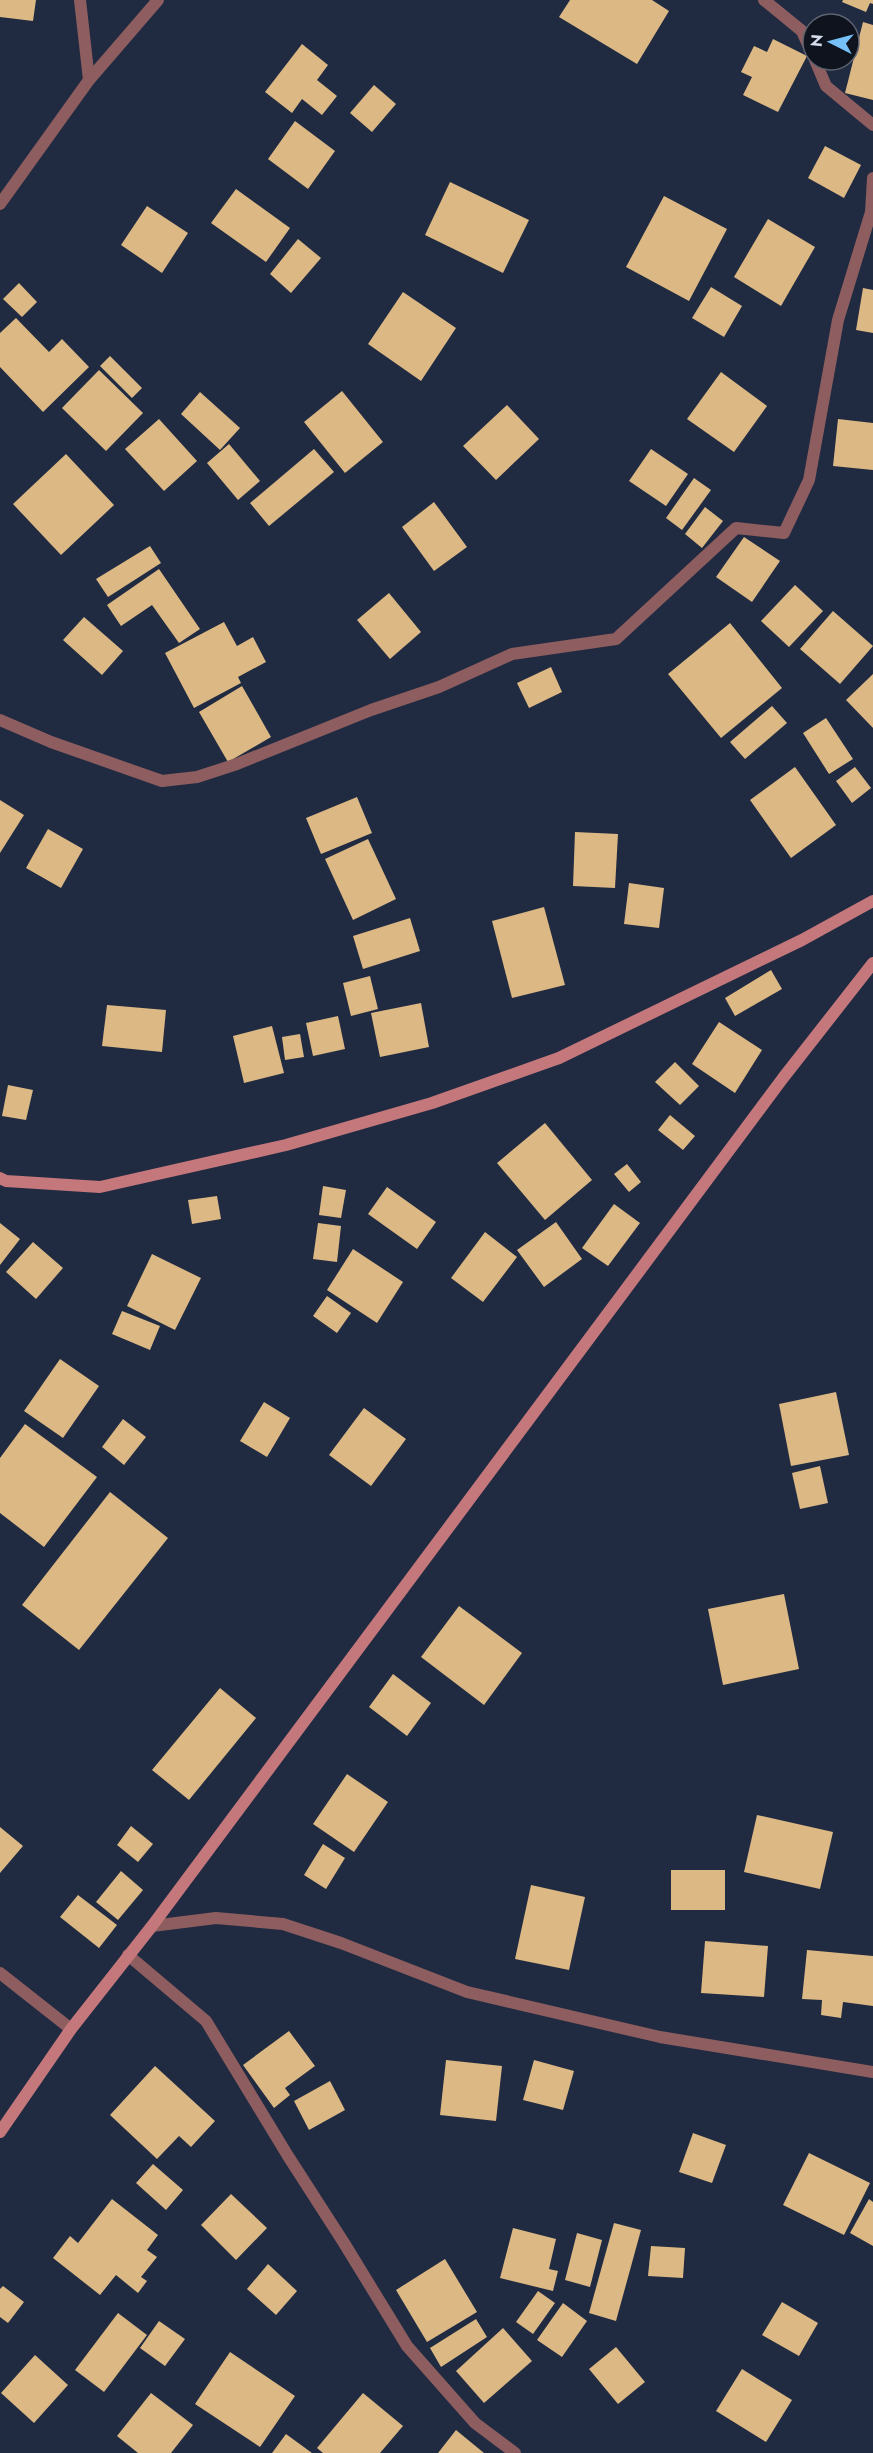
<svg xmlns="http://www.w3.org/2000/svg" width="873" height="2453" font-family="Jost,sans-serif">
<rect width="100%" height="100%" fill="#202b41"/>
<g fill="#dcb884">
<polygon points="0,0 36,0 33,21 0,17"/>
<polygon points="570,0 652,0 669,11 637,64 559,17"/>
<polygon points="843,0 873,0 873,4 870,3 866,12 842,2"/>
<polygon points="863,22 873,25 873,100 845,93"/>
<polygon points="773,39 807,56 778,112 743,95 752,77 741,72 754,46 767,52"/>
<polygon points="302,44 328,65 317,80 337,96 322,115 302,99 292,113 265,92"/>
<polygon points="374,85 396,104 372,132 350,113"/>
<polygon points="295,121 335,151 308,189 268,159"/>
<polygon points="825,146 861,165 844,198 808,178"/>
<polygon points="450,182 529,220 503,273 425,235"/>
<polygon points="236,189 290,228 266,262 211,223"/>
<polygon points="664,196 727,229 689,301 626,267"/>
<polygon points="147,206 188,233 162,273 121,245"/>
<polygon points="768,219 815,247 781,306 734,277"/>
<polygon points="298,239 321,258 291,293 270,274"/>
<polygon points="19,283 37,302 22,317 3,299"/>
<polygon points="711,287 742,306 724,337 692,318"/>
<polygon points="863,288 873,290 873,333 856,330"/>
<polygon points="403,292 456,328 421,381 368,344"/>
<polygon points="16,318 49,352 62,339 89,367 43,412 0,367 0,333"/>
<polygon points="110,356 142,388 132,398 100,366"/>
<polygon points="99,370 143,413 106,451 62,408"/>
<polygon points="721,372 767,406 734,452 687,419"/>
<polygon points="342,391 383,442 345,473 304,422"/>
<polygon points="200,392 240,428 220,450 181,414"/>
<polygon points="507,405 539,439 496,480 463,446"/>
<polygon points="159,419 197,461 164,491 125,449"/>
<polygon points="838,419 873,423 873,470 833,466"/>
<polygon points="229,444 260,481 238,500 207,463"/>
<polygon points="314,449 334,472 269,526 250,503"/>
<polygon points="651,449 688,474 666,506 629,481"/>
<polygon points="66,454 114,505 61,555 13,504"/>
<polygon points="694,478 711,490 682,530 666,518"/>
<polygon points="434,502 467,547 434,571 402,527"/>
<polygon points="705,507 723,521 702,548 685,534"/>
<polygon points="744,537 780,561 752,602 716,577"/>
<polygon points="150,546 161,563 108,597 96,579"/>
<polygon points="159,569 200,629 179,643 152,605 121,626 107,605"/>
<polygon points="795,585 823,611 789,647 761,621"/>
<polygon points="389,593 421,632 390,659 357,620"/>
<polygon points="833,611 873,646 840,684 800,649"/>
<polygon points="84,617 123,651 102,675 63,640"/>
<polygon points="224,622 237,646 253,637 266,662 238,677 241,683 194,708 165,653"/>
<polygon points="730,623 782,688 721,738 668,674"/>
<polygon points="551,667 562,692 529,708 517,683"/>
<polygon points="873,674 873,728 846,700"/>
<polygon points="242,686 271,737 228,762 199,712"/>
<polygon points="772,706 787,723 745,759 730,742"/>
<polygon points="826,718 853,759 829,774 803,733"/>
<polygon points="795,767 836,825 791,858 750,800"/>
<polygon points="855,767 871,788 852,803 836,781"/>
<polygon points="357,797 372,833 321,854 306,818"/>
<polygon points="0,800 24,815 0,853"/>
<polygon points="48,829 83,849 61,888 26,868"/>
<polygon points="575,832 618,834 615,888 573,886"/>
<polygon points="368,839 396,899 353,920 325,859"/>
<polygon points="629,883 664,888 659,928 624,924"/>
<polygon points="544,907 565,985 512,998 492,921"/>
<polygon points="410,918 420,951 363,969 353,936"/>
<polygon points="771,970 782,989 735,1016 725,998"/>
<polygon points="370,976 378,1009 351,1016 343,983"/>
<polygon points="421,1003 429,1047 380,1057 371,1013"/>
<polygon points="107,1005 166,1010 162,1052 102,1046"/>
<polygon points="338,1016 345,1049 313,1056 306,1023"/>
<polygon points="719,1022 762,1050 735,1093 692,1064"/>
<polygon points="272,1026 284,1073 244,1083 233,1036"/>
<polygon points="300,1034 304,1057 285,1060 282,1037"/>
<polygon points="675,1062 699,1086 680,1105 655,1082"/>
<polygon points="8,1085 33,1090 26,1120 2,1116"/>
<polygon points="670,1115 695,1136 683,1150 658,1130"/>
<polygon points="545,1123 592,1180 545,1220 497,1163"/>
<polygon points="627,1164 641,1182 629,1192 614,1174"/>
<polygon points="323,1186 346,1190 341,1218 319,1215"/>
<polygon points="387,1187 436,1222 417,1249 368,1214"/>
<polygon points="217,1196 221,1219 192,1224 188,1200"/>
<polygon points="614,1204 640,1223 608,1266 582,1248"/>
<polygon points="556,1222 582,1259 544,1287 517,1250"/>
<polygon points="0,1223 20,1239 0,1265"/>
<polygon points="318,1223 341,1226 337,1262 313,1259"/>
<polygon points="485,1232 517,1257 483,1302 451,1278"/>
<polygon points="33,1242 63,1268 36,1299 6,1272"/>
<polygon points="353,1249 403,1282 377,1323 327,1290"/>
<polygon points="152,1254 201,1278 175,1330 127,1306"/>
<polygon points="327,1296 351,1313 337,1333 313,1316"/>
<polygon points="122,1311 160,1326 150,1350 112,1334"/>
<polygon points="60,1359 99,1386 63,1438 24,1411"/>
<polygon points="836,1392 849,1455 791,1466 779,1404"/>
<polygon points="264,1402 290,1418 267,1457 240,1441"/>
<polygon points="364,1408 406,1439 371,1486 329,1455"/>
<polygon points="123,1419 146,1437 124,1465 102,1447"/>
<polygon points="25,1424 97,1477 44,1547 0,1513 0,1458"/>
<polygon points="820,1466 828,1503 800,1509 792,1473"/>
<polygon points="110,1492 168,1538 79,1650 22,1605"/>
<polygon points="784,1594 799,1669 723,1685 708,1609"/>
<polygon points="459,1606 522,1653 484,1705 421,1657"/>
<polygon points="393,1674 431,1703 407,1736 369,1707"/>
<polygon points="220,1688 256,1718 189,1800 152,1770"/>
<polygon points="347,1774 388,1802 354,1852 313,1824"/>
<polygon points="757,1815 833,1832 820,1889 744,1872"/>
<polygon points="131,1826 153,1844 138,1862 117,1845"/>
<polygon points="0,1827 23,1846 0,1873"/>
<polygon points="323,1844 345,1858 326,1889 304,1875"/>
<rect x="671" y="1870" width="54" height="40"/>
<polygon points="121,1871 143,1890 118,1920 96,1902"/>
<polygon points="531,1885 585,1897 569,1970 515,1959"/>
<polygon points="78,1895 117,1925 99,1948 60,1917"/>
<polygon points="705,1941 768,1946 764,1997 701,1993"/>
<polygon points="807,1950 873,1956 873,2006 843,2002 841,2018 821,2015 822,2000 802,1999"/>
<polygon points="289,2031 315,2066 285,2088 290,2095 274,2108 243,2065"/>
<polygon points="446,2060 502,2066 496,2121 440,2115"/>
<polygon points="534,2060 574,2071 563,2110 523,2100"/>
<polygon points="155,2066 215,2121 191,2147 179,2136 157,2159 110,2115"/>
<polygon points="330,2081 345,2110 309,2130 294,2101"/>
<polygon points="693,2133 726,2145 712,2183 679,2172"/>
<polygon points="809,2153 870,2183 844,2235 783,2205"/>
<polygon points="153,2164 183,2190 166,2210 136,2183"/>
<polygon points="231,2194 267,2228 236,2260 201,2225"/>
<polygon points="112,2199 158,2235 147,2250 157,2257 141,2277 147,2281 138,2293 116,2275 100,2295 53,2258 70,2236 78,2243"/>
<polygon points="869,2199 873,2202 873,2246 850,2233"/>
<polygon points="614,2223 641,2230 616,2321 589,2313"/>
<polygon points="513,2228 556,2239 549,2269 558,2271 553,2291 500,2278"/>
<polygon points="577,2233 602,2240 590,2287 565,2280"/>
<polygon points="651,2246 685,2248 683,2278 648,2276"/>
<polygon points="445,2259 477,2312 427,2342 396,2290"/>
<polygon points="268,2264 297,2291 276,2315 247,2289"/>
<polygon points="3,2286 24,2302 8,2323 0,2317 0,2289"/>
<polygon points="538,2291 555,2303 533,2334 516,2322"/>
<polygon points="782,2302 818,2323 799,2356 762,2335"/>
<polygon points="563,2303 587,2321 562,2357 537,2340"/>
<polygon points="118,2313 147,2335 104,2392 75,2370"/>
<polygon points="476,2319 487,2337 441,2367 430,2348"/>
<polygon points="159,2321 185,2339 165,2366 140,2348"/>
<polygon points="503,2328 532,2361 484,2403 456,2371"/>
<polygon points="616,2347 645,2382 618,2404 589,2369"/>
<polygon points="230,2352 295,2396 260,2447 195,2404"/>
<polygon points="35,2355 68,2385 34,2423 1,2393"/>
<polygon points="742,2369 792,2400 766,2442 716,2411"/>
<polygon points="151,2393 193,2425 171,2453 138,2453 117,2436"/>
<polygon points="363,2393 403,2426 380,2453 323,2453 317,2448"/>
<polygon points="456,2430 484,2453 438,2453"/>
<polygon points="286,2434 312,2453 272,2453"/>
</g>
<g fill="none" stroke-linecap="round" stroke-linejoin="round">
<g stroke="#8d5d5f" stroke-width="12">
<polyline points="80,0 89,80"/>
<polyline points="764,0 802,31 813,56"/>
<polyline points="815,60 826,86 873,125"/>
<polyline points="0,204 89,80 158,0"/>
<polyline points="0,720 51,742 162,781 197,777 237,764 371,710 439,687 512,654 616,639 736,528 784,533 809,480 838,320 871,212 873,178"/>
<polyline points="152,1926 216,1918 283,1924 341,1943 467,1992 660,2037 873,2072"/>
<polyline points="128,1955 206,2021 288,2156 344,2243 407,2346 475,2423 515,2453"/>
<polyline points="0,1973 71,2029"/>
</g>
<g stroke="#c4787c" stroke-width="12">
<polyline points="0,1178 6,1181 100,1187 286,1145 432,1103 559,1058 802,940 873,901"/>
<polyline points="0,2132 71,2029 152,1926 783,1078 873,963"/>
</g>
</g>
<g transform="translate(831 42) rotate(276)"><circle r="28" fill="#0e131e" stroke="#5d6370" stroke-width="1.5"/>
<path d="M0-4.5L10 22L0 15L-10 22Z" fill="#77bff7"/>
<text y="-9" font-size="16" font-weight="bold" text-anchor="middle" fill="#d4dceb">N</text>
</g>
</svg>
